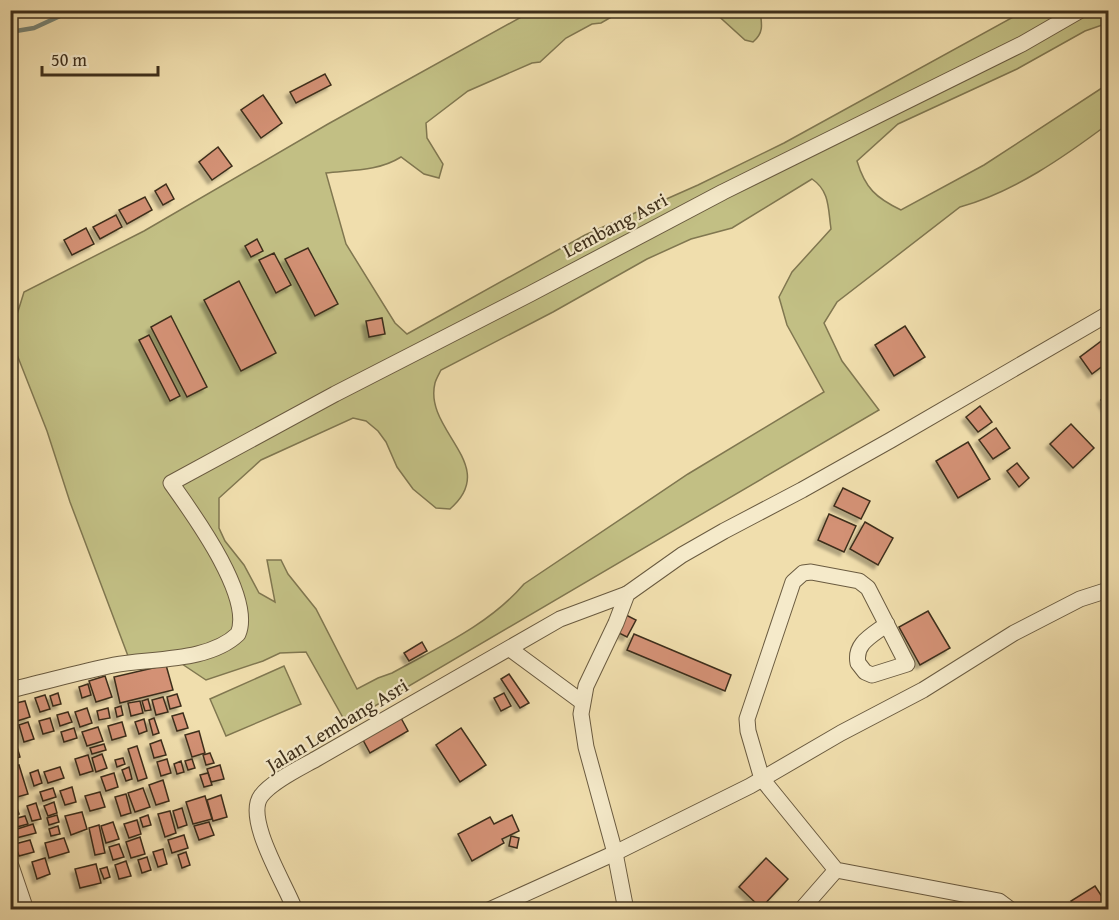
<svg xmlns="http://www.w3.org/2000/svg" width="1119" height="920" font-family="'Gentium Book Plus',serif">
<defs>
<filter id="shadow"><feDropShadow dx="-4" dy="4" stdDeviation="1.5" flood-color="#0004"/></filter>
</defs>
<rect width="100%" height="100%" fill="#f0dead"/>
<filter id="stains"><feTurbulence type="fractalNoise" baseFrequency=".00333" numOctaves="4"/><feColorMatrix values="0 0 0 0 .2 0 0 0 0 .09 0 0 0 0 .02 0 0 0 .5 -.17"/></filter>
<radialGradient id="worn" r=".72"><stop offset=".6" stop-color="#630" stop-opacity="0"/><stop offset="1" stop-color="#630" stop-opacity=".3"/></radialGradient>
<g fill="#c2bf84" stroke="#807750" stroke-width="1.5" fill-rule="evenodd">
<path d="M532,11h90l-21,12 -9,1 -26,14 -26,24 -8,1 -64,28 -42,32 1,15 16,26 -4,14 -15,-4 -23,-17c-22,14 -49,13 -75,16l20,71 49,79 12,11 178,-99 113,-50 86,-42 240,-132h84v12l-23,8 -68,38 -119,55 -41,37c8,27 19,37 44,49l83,-45 124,-81v40c-44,33 -94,68 -148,83l-123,95 -13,21 18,38 37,49 -533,313 -40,-71 -26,1 -17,8 -57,19 -39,-26 -39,2 -58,-154 -23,-71 -35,-89 3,-21 9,-29 120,-61 184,-107zM812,179c18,12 16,30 19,50l-39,43 -13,25 8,28 37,67 -136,82 -164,110c-35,41 -87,64 -132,89l-14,5 -21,11 -41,-80 -28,-35 -7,-14h-14l8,42 -16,-9 -15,-28 -19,-24 -6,-13v-30l42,-38 92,-42 13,3 12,10 8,11 11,25 16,22 23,19 14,1c51,-44 -27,-78 -15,-126 1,-4 4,-9 6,-13l112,-58 94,-53 44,-20 41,-11z"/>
<path d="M713,11h47c2,13 4,22 -7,31l-8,-2z"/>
<polygon points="284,666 301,704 226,736 210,699"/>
</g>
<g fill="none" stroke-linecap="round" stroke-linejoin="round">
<polyline stroke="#768374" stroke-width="4.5" points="10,32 34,28 73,10"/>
</g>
<g fill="#d39174" stroke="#3e2f1b" stroke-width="1.5" filter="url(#shadow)">
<polygon points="325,74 331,85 296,103 290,92"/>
<polygon points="263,95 282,123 261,138 241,110"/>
<polygon points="218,147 232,166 212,180 199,162"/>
<polygon points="166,184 174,199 163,205 155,191"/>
<polygon points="145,197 152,210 127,224 119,210"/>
<polygon points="116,215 122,227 100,239 93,227"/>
<polygon points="86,228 94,244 72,255 64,240"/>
<polygon points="257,239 263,251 251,257 245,246"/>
<polygon points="308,248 338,304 315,316 285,259"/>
<polygon points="274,253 291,285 276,293 259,260"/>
<polygon points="239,281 276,353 241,371 204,300"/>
<polygon points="171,316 207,387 187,397 151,327"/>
<polygon points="382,318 385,334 369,337 366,321"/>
<polygon points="905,326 925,357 894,376 875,345"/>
<polygon points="149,335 180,396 170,401 139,340"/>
<polygon points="1108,336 1108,362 1092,374 1080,357"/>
<polygon points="1108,395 1108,407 1107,409 1101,400"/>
<polygon points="980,406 992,422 978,432 966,417"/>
<polygon points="1071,424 1094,448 1073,468 1050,444"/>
<polygon points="996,428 1010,448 993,459 979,440"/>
<polygon points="968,442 990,479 958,498 936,461"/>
<polygon points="1017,463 1029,478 1019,487 1007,471"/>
<polygon points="843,488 870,501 861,519 834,506"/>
<polygon points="829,514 856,526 844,552 818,540"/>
<polygon points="865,522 893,538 878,565 850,549"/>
<polygon points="928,611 950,648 920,665 899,627"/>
<polygon points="626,615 636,620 627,637 617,632"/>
<polygon points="634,634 731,675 725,691 627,650"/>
<polygon points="422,642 427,651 409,661 404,653"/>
<polygon points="166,665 173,690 120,703 114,677"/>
<polygon points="509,674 529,703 520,708 501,679"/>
<polygon points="105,676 112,697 96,702 89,681"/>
<polygon points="88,684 91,695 82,698 79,687"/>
<polygon points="58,693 61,704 53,706 50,696"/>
<polygon points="504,693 511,706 501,711 494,698"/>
<polygon points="177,694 181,706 170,709 167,697"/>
<polygon points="45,695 50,709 40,712 35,698"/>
<polygon points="163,697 168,712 156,715 152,700"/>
<polygon points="148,699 151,710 145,711 142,701"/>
<polygon points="25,701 30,717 17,721 12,704"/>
<polygon points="140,701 143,713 131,716 128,703"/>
<polygon points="121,706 123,715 117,717 115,708"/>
<polygon points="87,708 92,723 80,727 75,712"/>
<polygon points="108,708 110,718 99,720 97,711"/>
<polygon points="68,712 72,722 60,726 57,715"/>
<polygon points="183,713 188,728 177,731 172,716"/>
<polygon points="50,718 54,731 43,734 39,721"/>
<polygon points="154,718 159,733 153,735 149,720"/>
<polygon points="401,718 408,731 370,753 363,740"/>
<polygon points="144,719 147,731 139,734 135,722"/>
<polygon points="28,722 34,739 24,742 19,725"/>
<polygon points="122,722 126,736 112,740 108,726"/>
<polygon points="98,727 103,741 87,746 82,732"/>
<polygon points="74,728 77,738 64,742 61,732"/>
<polygon points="461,728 486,765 460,782 436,745"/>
<polygon points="199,731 205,753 192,757 185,735"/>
<polygon points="161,740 166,755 154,758 150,744"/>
<polygon points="104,744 106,750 92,754 90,748"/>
<polygon points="137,746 147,778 138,781 128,749"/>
<polygon points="17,747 20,757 10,760 10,749"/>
<polygon points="210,753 214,763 206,765 203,755"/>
<polygon points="102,754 107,768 96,772 92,758"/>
<polygon points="88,755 93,771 80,775 75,759"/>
<polygon points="123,758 125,764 117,767 115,760"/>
<polygon points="167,759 171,773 161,776 157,762"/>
<polygon points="192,759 195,768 188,770 185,761"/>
<polygon points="181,761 184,772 177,774 174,764"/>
<polygon points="19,765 28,794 10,799 10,767"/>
<polygon points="220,765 224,779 211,782 207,769"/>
<polygon points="60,767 64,778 48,783 44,772"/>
<polygon points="129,767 132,779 126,781 122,770"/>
<polygon points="38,770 42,783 34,786 30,773"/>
<polygon points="114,773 118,787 106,791 101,777"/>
<polygon points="208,773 212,785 204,787 200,775"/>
<polygon points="163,780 169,801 156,805 149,785"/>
<polygon points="72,787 76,802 65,805 60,791"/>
<polygon points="53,788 56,797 43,801 40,792"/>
<polygon points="143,788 150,807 135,812 128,793"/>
<polygon points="100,792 105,807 90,811 85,796"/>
<polygon points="126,794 131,813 121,816 115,797"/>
<polygon points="221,795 227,817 213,821 207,800"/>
<polygon points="205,796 212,819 193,824 186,802"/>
<polygon points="54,802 57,813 48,816 44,806"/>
<polygon points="36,803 41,819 32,821 27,806"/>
<polygon points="16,805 19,814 10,817 10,807"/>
<polygon points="182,808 187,825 178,828 173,811"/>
<polygon points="170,811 176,833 165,837 158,814"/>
<polygon points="82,812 87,829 71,835 65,816"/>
<polygon points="57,815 59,822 49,825 47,818"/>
<polygon points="148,815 151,825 143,827 140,818"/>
<polygon points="512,815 519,831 502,839 504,843 472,861 458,834 490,817 494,824"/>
<polygon points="25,816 28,824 13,828 10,820"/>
<polygon points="137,820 141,834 129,838 124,824"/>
<polygon points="113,822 119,839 106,843 101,826"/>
<polygon points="209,822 214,835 199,840 194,826"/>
<polygon points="33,824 36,833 16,838 14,830"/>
<polygon points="99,825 105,853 95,855 89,828"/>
<polygon points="58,826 60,834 51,836 49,829"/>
<polygon points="184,835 188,848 172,853 168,840"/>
<polygon points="511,836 519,838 517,848 509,846"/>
<polygon points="140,837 145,854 131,858 126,842"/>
<polygon points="64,838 69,852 49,858 45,843"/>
<polygon points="30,840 34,852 19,856 15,844"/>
<polygon points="119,844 124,857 113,860 109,847"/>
<polygon points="163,849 167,864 158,867 153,852"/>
<polygon points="186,852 190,865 182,868 178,855"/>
<polygon points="147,857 151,870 142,873 138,860"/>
<polygon points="45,858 50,874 37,879 32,862"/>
<polygon points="766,858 788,879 761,908 739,887"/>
<polygon points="126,861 131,876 119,879 115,865"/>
<polygon points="96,864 101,883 80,888 75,869"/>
<polygon points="107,867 110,877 104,879 100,869"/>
<polygon points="1095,886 1108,906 1108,910 1076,910 1071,901"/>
</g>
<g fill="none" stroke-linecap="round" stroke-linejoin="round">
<defs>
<g id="minor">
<path d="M887,624c-14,11 -33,19 -29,39l7,9 7,3 35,-11 -39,-76 -9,-7 -48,-9 -8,1 -10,9 -46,137 1,12 14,48 74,91 163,31 12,9"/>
<polyline points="510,649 582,702"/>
<path d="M10,690c35,-8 69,-18 104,-25 38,-7 95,-3 124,-31 16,-37 -45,-120 -67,-151l164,-89 195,-100 193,-102 299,-148 59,-34"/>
<polyline points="10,863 26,910"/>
<path d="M295,910c-9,-25 -51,-91 -34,-114 10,-14 39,-28 55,-37l244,-140 67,-25"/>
<polyline points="489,910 615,853 750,786 841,733 923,690 1014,633 1080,599 1108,590"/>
<polyline points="626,910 615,853 586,747 581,714 586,686 616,623 627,594 682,555 724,531 802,490 891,440 1108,314"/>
<polyline points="801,910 836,870"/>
</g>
</defs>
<use href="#minor" stroke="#6a5b40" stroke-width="17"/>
<use href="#minor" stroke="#f5eaca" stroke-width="15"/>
</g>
<g text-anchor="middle" stroke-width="4.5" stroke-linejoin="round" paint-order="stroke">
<g font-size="20" fill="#3e2f1b" stroke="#f5eaca">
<text transform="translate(615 225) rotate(-28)" y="7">Lembang Asri</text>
<text transform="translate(337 725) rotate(-31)" y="7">Jalan Lembang Asri</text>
</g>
</g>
<rect width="1119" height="920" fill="none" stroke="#f0dead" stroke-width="36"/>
<rect x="12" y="12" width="1095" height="896" fill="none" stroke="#3e2f1b" stroke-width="3"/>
<rect x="18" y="18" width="1083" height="884" fill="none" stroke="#3e2f1b" stroke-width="1.5"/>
<path d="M42 66v9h116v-9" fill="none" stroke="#3e2f1b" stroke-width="3"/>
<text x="51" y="66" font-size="18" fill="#3e2f1b" stroke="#f5eaca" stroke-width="4.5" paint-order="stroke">50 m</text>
<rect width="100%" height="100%" filter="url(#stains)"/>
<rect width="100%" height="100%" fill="url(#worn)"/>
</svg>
